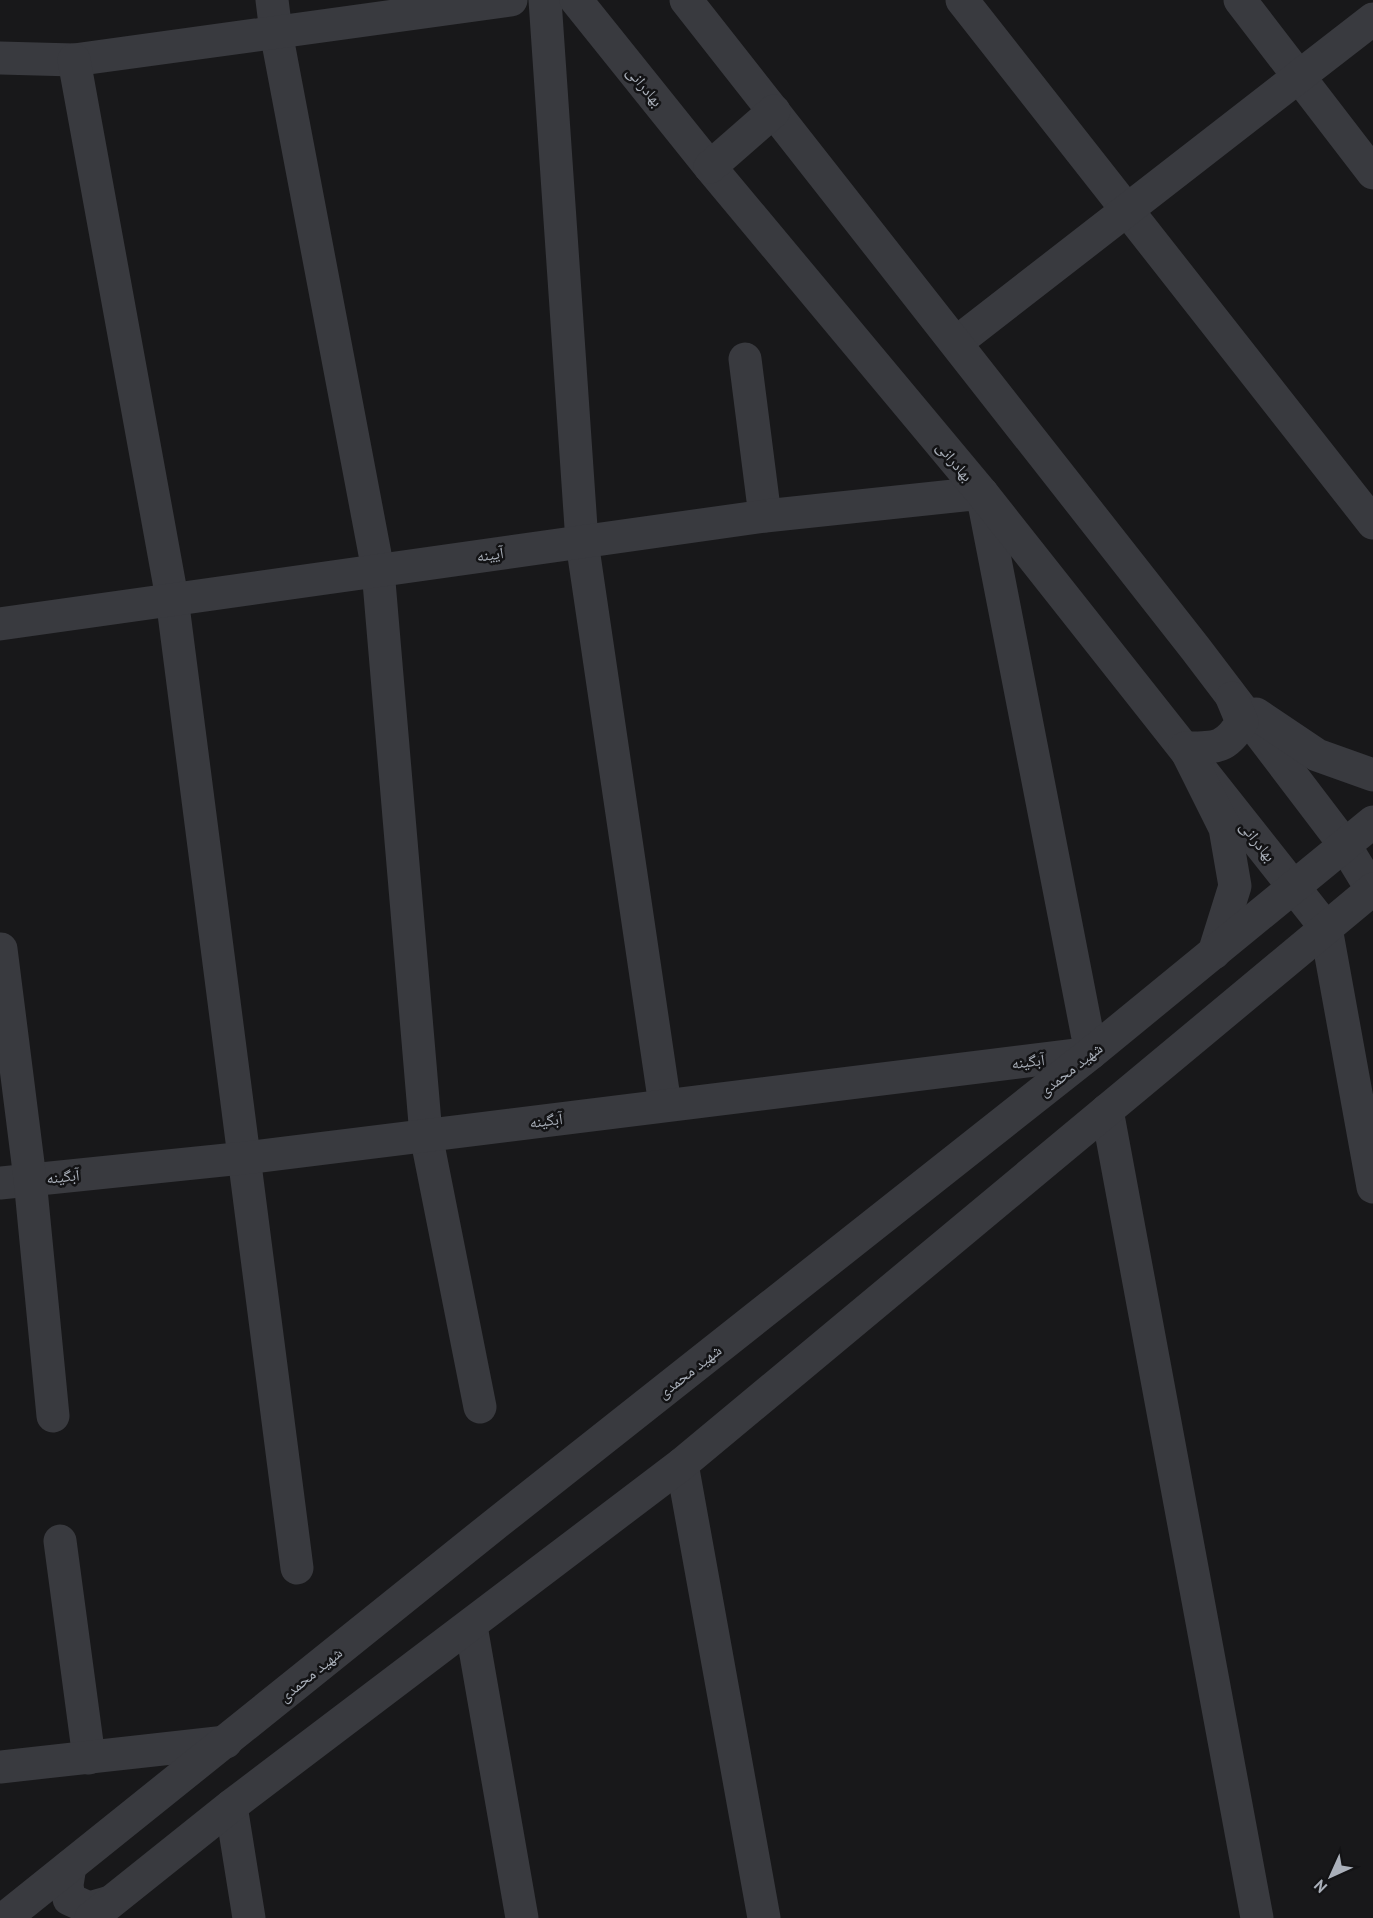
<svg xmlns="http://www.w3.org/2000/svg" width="1373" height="1918" font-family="'PT Sans','Noto Naskh Arabic',sans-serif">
<rect width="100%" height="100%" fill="#18181a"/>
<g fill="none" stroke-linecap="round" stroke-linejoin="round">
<g stroke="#393a3f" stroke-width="33">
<polyline points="272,0 276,32 378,570 426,1135 480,1407"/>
<polyline points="545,0 582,542 665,1105"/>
<polyline points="962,0 1373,523"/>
<polyline points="1240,0 1373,173"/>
<polyline points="0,58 74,60 511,0"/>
<polyline points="74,60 172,598 297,1568"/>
<polyline points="957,342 1373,19"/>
<polyline points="745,359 765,516"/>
<polyline points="0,624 765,516 982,493 1091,1053 244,1158 0,1183"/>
<polyline points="1326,928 1373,1187"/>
<polyline points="1,949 30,1179 53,1416"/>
<polyline points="1107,1110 1257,1918"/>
<polyline points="682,1464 764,1918"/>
<polyline points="60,1541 89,1758"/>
<polyline points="471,1626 522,1918"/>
<polyline points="0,1767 226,1742"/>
<polyline points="231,1806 249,1918"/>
</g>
<g stroke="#393a3f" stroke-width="33">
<polyline points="576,0 710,167 982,493 1326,928"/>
<polyline points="686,0 1195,648 1344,844 1372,890"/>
<polyline points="710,167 774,111"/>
<polyline points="1256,714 1317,755 1373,775"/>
<path d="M1214,953l21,-67 -10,-58 -40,-80c30,0 41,1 57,-26l-10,-24"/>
<polyline points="70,1866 67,1885 69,1899 89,1908 110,1902"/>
<polyline points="5,1918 498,1522 1091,1053 1373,822"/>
<polyline points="91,1918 231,1806 682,1464 1373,889"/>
</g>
</g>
<g text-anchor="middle" stroke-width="5" stroke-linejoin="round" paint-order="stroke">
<g font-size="16" fill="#aab0ba" stroke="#131315">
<text transform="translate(645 86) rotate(51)" y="6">بهادرانی</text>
<text transform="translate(955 461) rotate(50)" y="6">بهادرانی</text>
<text transform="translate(490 554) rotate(-8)" y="6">آیینه</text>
<text transform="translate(1258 841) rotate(52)" y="6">بهادرانی</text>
<text transform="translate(1028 1061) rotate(-7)" y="6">آبگینه</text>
<text transform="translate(1070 1069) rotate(-38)" y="6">شهید محمدی</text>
<text transform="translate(546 1120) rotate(-7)" y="6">آبگینه</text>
<text transform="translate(63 1176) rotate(-6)" y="6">آبگینه</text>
<text transform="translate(689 1371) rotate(-38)" y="6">شهید محمدی</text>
<text transform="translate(310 1674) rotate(-39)" y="6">شهید محمدی</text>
</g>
</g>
<g transform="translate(1331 1876) rotate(225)" stroke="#131315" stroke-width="4.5" paint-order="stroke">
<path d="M0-4.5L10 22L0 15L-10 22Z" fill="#aab0ba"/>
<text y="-9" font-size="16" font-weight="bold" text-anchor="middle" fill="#aab0ba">N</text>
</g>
</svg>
